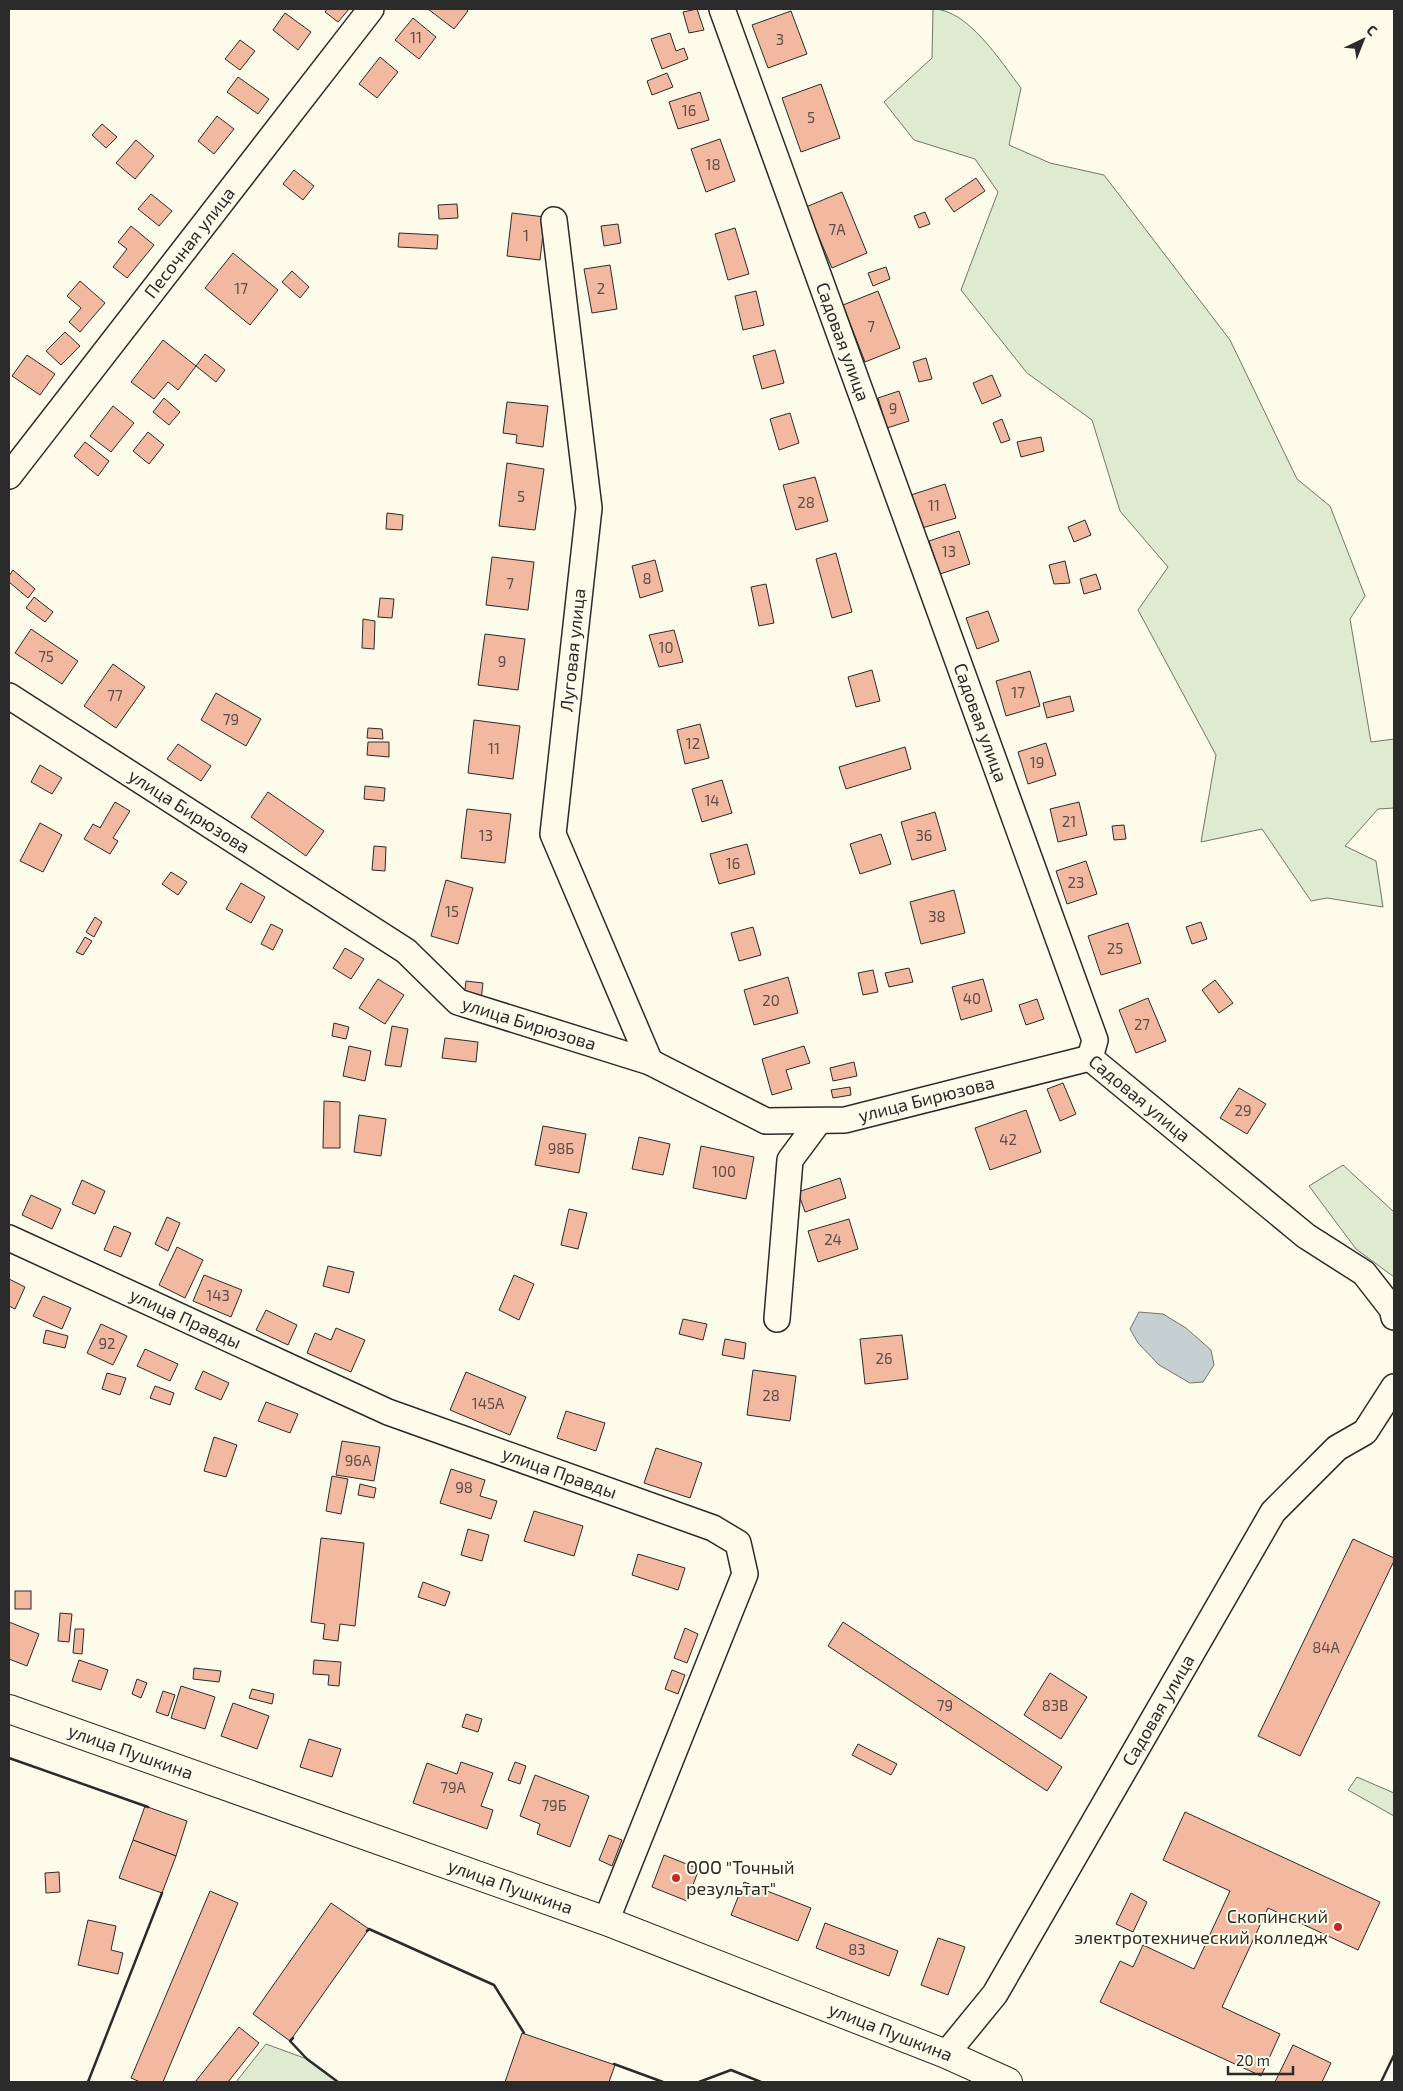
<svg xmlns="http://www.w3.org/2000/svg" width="1403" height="2091" font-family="'Exo 2',sans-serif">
<rect width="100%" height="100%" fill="#fdfbea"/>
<g fill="#deebd1" stroke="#74746e">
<path d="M933,9c35,0 68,53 88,79l-12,57 41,18 54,12 126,165 67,139 33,27 35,90 -15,23 21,123 23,-3v69l-16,1 -33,37 31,15 7,46 -56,-9 -16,3 -49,-72 -61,13 15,-87 -78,-145 30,-43 -48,-56 -28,-91 -65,-47 -66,-83 37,-98 -23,-33 -61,-19 -30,-38 48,-44z"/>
<polygon points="1343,1165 1394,1212 1394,1277 1356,1249 1309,1186"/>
<polygon points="1357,1777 1394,1793 1394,1816 1348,1790"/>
<polygon points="266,2044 307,2059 338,2082 236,2082"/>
</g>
<polygon fill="#c7d0d0" stroke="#74746e" points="1139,1312 1163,1314 1186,1328 1211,1350 1214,1365 1203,1382 1190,1383 1159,1365 1138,1343 1130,1329"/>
<g fill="#f2b8a0" stroke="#2b2b2b">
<polygon points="327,9 349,9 338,22 325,12"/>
<polygon points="428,9 466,9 468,11 454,29"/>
<polygon points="697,9 704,30 689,33 683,12"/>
<polygon points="791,11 807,54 768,68 752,25"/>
<polygon points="285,13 311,32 298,50 273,30"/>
<polygon points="413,18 436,37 419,59 395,40"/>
<polygon points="670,33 676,51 684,48 688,59 662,69 651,39"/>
<polygon points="240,40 255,51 240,70 225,59"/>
<polygon points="380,57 398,72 377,98 359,84"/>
<polygon points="667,73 673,87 652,95 647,81"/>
<polygon points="238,77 269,99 258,114 227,92"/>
<polygon points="821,84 840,138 801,152 782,98"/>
<polygon points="700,92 709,120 678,129 669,102"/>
<polygon points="217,116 234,129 214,154 198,141"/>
<polygon points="102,124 117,137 106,148 92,135"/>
<polygon points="720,139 735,181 706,192 691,149"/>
<polygon points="136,140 154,156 135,179 116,163"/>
<polygon points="294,170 314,186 303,200 283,184"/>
<polygon points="976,178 985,191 954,212 945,199"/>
<polygon points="842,192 867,253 832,268 806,207"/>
<polygon points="151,194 172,211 159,226 138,209"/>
<polygon points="457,204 458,218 439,219 438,205"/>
<polygon points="925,212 930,224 919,228 914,216"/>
<polygon points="512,213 545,217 540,260 507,256"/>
<polygon points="618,224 621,243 604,246 601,226"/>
<polygon points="131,226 154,245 127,278 113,267 127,249 118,242"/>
<polygon points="735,228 749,274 728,280 715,234"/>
<polygon points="399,233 438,235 437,249 398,247"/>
<polygon points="233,253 278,290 250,325 205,288"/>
<polygon points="610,265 617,309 592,313 584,269"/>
<polygon points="886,267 890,279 873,286 868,273"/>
<polygon points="292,271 309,287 300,298 282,282"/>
<polygon points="80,281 105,303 80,332 69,322 81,308 67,296"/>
<polygon points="756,291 764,325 743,330 735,296"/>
<polygon points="878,291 900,348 865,362 843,305"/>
<polygon points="65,332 80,346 61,365 46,351"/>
<polygon points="163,340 196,366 178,390 168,382 154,399 131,382"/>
<polygon points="775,350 784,383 762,389 753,356"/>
<polygon points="205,354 225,370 216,382 196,366"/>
<polygon points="27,355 55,374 40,395 12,376"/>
<polygon points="926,358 932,379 919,382 913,362"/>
<polygon points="992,375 1001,396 982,404 973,383"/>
<polygon points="899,391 909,421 887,428 878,398"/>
<polygon points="164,398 180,412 169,425 153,412"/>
<polygon points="507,402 548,406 543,447 516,443 517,435 503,433"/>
<polygon points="113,406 134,423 111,452 90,436"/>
<polygon points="790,413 799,443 779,450 770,419"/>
<polygon points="1002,419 1010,440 1001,443 993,423"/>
<polygon points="148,432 164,445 149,464 133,451"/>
<polygon points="1041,437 1044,451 1021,457 1017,442"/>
<polygon points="85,442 109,461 98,476 74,456"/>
<polygon points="507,463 544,469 535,530 499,526"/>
<polygon points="815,477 828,521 796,530 783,485"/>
<polygon points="945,484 956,518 922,528 911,495"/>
<polygon points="387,513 403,515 402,530 386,529"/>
<polygon points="1085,520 1091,535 1074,542 1068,527"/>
<polygon points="959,531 970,564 940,574 929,541"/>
<polygon points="836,553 852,612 832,618 816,559"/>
<polygon points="492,557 534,562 528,610 486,605"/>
<polygon points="655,560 663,591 640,598 632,566"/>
<polygon points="1065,561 1070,583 1054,584 1049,565"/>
<polygon points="13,570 35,589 28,598 9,582 9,576"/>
<polygon points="1096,574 1101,589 1084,594 1080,579"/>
<polygon points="766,584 774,623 759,626 751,587"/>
<polygon points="34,597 53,612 45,622 26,608"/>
<polygon points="380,598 394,599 392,618 378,617"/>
<polygon points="988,611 999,641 977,649 966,618"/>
<polygon points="363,619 375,621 374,649 362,648"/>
<polygon points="31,629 78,661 62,684 15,653"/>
<polygon points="674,630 683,662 659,667 649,635"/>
<polygon points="485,634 525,639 518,690 478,685"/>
<polygon points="113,664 145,687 116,728 84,706"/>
<polygon points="872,670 880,701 856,707 848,677"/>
<polygon points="1030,671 1040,706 1006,716 996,681"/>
<polygon points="216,693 261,719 246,746 201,720"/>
<polygon points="1070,696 1074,711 1047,718 1043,703"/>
<polygon points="474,720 520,726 513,779 468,773"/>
<polygon points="700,724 709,758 685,764 677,730"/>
<polygon points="368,728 382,729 383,739 367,738"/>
<polygon points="368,742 389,742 389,757 367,755"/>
<polygon points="1046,743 1056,775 1028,784 1018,752"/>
<polygon points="178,744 211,766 201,781 167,759"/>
<polygon points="905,747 911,769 846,789 839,767"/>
<polygon points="40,765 62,778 52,794 31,782"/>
<polygon points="722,780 732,813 702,822 692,789"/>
<polygon points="365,786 385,788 384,801 364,799"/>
<polygon points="268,792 324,831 306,856 251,817"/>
<polygon points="115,802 130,811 113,838 118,841 110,854 84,839 93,824 100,828"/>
<polygon points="1079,802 1087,835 1058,842 1050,809"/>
<polygon points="467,809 511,814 505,863 461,858"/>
<polygon points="935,812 946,850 912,860 901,822"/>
<polygon points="40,823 62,835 43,872 20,861"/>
<polygon points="1124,825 1126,839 1114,840 1112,826"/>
<polygon points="881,834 891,864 860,874 850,844"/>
<polygon points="747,844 755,874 719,884 710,854"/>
<polygon points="374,846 386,847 385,871 372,870"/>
<polygon points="1086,861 1097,894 1067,904 1056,871"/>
<polygon points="171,872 187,882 178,895 162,884"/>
<polygon points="446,880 473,888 458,944 431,936"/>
<polygon points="241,883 265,897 251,923 226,909"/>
<polygon points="954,890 965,933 921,944 910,902"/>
<polygon points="95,917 102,922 94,937 86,932"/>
<polygon points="1201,922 1207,939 1192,944 1186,927"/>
<polygon points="1128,923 1141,963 1101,975 1088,936"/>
<polygon points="271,924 283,930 273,950 261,944"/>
<polygon points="753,927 761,955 739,961 731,933"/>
<polygon points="85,937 92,941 83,955 76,952"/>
<polygon points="345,948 364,959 351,979 333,968"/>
<polygon points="909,968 913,982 889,987 885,973"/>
<polygon points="873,970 878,992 863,995 858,973"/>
<polygon points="788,977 798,1013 754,1025 744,990"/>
<polygon points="378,979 404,995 385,1024 359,1008"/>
<polygon points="983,979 992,1011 961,1020 952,987"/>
<polygon points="1215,980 1233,1003 1219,1013 1202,990"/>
<polygon points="466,981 483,983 481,1000 464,998"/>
<polygon points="1148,998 1166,1041 1136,1053 1119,1010"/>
<polygon points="1037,999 1044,1019 1026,1025 1019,1005"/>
<polygon points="334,1023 349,1027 346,1039 332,1036"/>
<polygon points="392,1026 408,1029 401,1067 385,1065"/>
<polygon points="445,1038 478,1042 476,1062 442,1058"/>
<polygon points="349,1046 371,1051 365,1081 343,1076"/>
<polygon points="804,1046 810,1063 786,1070 792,1089 772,1095 762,1059"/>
<polygon points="854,1062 857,1076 833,1081 830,1068"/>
<polygon points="1063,1083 1076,1114 1060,1121 1047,1089"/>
<polygon points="850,1087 851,1095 833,1098 831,1090"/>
<polygon points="1239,1088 1266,1104 1247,1134 1220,1118"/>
<polygon points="324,1101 340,1102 340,1148 323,1148"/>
<polygon points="1026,1110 1041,1152 990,1170 975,1128"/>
<polygon points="359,1115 386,1119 381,1156 354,1152"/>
<polygon points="543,1126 586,1134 579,1173 535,1165"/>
<polygon points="639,1137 670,1144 663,1175 632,1169"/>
<polygon points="701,1146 754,1157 746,1199 693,1188"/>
<polygon points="840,1178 846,1198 805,1212 798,1192"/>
<polygon points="82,1180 105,1191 95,1214 72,1204"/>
<polygon points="31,1195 61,1209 52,1229 22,1215"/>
<polygon points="569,1209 587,1213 578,1249 561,1245"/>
<polygon points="167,1217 180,1223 168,1251 155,1244"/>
<polygon points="849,1219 858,1249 818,1262 808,1231"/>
<polygon points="114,1226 131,1233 121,1257 104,1250"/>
<polygon points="177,1247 203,1260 185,1298 159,1285"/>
<polygon points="328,1266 354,1272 349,1293 323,1286"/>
<polygon points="204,1275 242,1290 231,1317 193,1301"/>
<polygon points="514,1275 534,1284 519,1320 499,1310"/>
<polygon points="9,1279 25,1287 15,1309 9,1306"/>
<polygon points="43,1296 71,1308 62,1329 33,1316"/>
<polygon points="266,1310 297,1325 288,1345 256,1330"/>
<polygon points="683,1319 707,1324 703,1340 679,1334"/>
<polygon points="101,1324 127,1336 113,1365 87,1353"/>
<polygon points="336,1328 365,1340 351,1372 307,1353 315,1333 331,1340"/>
<polygon points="46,1330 68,1336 65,1348 43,1343"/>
<polygon points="902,1335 908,1379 865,1384 860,1339"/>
<polygon points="725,1339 746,1343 744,1359 722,1355"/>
<polygon points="145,1349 178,1364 170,1381 137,1366"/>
<polygon points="753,1370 796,1376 790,1421 747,1415"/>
<polygon points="203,1371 229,1383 221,1400 195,1389"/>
<polygon points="466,1372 526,1397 510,1435 450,1410"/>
<polygon points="107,1373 126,1378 120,1395 102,1389"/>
<polygon points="155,1386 174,1393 170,1405 150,1398"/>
<polygon points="266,1402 298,1414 290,1433 258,1421"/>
<polygon points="566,1411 605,1423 596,1451 557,1438"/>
<polygon points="214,1437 237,1445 226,1477 204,1471"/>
<polygon points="342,1441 380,1447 374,1481 336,1475"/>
<polygon points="656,1448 702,1463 690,1498 644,1483"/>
<polygon points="451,1469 485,1480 480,1496 497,1501 491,1519 440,1503"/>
<polygon points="332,1476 348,1479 341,1514 326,1511"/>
<polygon points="360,1484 376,1488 374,1498 358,1495"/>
<polygon points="534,1511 583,1526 574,1556 524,1541"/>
<polygon points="468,1529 489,1535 482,1561 461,1555"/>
<polygon points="321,1538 364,1543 355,1626 340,1624 338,1641 323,1639 325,1624 311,1622"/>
<polygon points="1353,1539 1394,1558 1394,1561 1300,1756 1258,1736"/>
<polygon points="638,1554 685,1568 678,1590 632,1575"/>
<polygon points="423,1582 450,1592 445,1606 418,1597"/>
<rect x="15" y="1591" width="16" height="18"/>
<polygon points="60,1613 72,1614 69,1642 58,1641"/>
<polygon points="9,1622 39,1634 27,1666 9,1659"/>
<polygon points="843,1622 1062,1767 1047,1791 828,1646"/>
<polygon points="685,1628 698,1634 687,1663 674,1658"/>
<polygon points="75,1629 84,1629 82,1654 73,1653"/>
<polygon points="79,1660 108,1670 101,1690 72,1681"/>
<polygon points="314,1660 341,1662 339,1686 328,1685 329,1675 313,1674"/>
<polygon points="194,1668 221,1671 219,1682 193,1679"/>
<polygon points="672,1670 685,1675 678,1694 665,1689"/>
<polygon points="1050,1673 1087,1697 1061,1739 1024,1715"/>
<polygon points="137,1679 147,1683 141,1698 132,1694"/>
<polygon points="181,1686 215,1697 205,1729 171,1718"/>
<polygon points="252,1689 274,1694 272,1704 249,1698"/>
<polygon points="163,1691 175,1695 168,1716 156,1712"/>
<polygon points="233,1703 269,1716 257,1749 221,1736"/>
<polygon points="466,1714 482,1719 478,1732 462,1727"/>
<polygon points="309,1739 341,1749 332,1777 300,1767"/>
<polygon points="858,1744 897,1764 891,1775 852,1755"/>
<polygon points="461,1762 493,1773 481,1806 493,1810 487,1829 413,1803 427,1763 457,1774"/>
<polygon points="515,1762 526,1766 520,1784 508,1780"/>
<polygon points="535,1775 589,1796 570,1847 537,1834 540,1824 520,1816"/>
<polygon points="145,1806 187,1821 176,1856 133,1840"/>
<polygon points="1185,1812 1380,1902 1358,1950 1268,1908 1222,2007 1280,2034 1261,2076 1100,2002 1120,1961 1133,1967 1143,1945 1194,1969 1230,1891 1163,1860"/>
<polygon points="609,1835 622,1840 612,1866 599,1860"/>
<polygon points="133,1840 176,1856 162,1893 119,1878"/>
<polygon points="664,1855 699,1869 687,1901 652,1887"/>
<polygon points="59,1872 60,1892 46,1893 45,1873"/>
<polygon points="744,1882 811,1908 798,1941 731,1915"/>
<polygon points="210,1891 238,1903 163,2082 140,2082 131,2078"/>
<polygon points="1131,1893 1147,1902 1133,1932 1116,1924"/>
<polygon points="331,1903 369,1929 290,2041 253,2014"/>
<polygon points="88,1920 116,1926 111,1950 123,1953 118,1974 78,1965"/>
<polygon points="825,1923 898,1951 889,1976 816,1948"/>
<polygon points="938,1938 965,1947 948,1995 921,1985"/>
<polygon points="239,2027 259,2043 228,2082 195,2082"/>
<polygon points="522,2033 615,2065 609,2082 505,2082"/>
<polygon points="1293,2045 1331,2063 1322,2082 1275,2082"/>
</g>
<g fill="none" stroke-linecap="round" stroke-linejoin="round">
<defs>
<g id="minor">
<path id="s1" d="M722,9l373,1031 -5,18 216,178 58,37 28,36 2,8"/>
<polyline points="554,220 589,508 553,834 650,1062"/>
<path id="s2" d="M9,476l362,-467"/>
<path id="s3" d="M9,696l397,255 52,51 192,60 116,59 79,-1 245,-62"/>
<path id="s4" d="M9,1238l379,174 325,116 25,15 7,31 -139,347"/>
<polyline points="777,1319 790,1160 819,1121"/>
<path id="s5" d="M946,2054l49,-60 278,-482 64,-64 28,-16 29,-45"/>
</g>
<g id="major">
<path id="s6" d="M9,1709l597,212 340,133 62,28"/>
</g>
</defs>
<use href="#minor" stroke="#2b2b2b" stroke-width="28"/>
<use href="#major" stroke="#2b2b2b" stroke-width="30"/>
<use href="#minor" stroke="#fdfbea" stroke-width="25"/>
<use href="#major" stroke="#fdfbea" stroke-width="28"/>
<g stroke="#2b2b2b" stroke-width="2.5">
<polyline points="9,1758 148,1807"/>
<polyline points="367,1931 369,1929 494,1985 524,2033"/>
<polyline points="293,2038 290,2041 307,2059 338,2082"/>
<polyline points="614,2064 663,2082"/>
<polyline points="88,2082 162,1893"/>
<polyline points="699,2082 731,2070 761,2082"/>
<polyline points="1381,2082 1394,2055"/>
</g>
</g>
<g fill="#c62828" stroke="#fdfbea" stroke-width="2">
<circle cx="676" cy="1878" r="5"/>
<circle cx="1338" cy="1927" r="5"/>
</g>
<g text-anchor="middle" stroke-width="4" stroke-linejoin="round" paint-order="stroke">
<g font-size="15" fill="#5d4e48">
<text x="416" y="43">11</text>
<text x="780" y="45">3</text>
<text x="689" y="116">16</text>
<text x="811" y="123">5</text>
<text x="713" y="170">18</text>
<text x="837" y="235">7А</text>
<text x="526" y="241">1</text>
<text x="241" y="294">17</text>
<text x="601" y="294">2</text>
<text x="871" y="332">7</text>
<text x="893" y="414">9</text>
<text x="521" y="502">5</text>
<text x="806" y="508">28</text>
<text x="934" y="511">11</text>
<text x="949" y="557">13</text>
<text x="647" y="584">8</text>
<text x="510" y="589">7</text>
<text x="666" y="653">10</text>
<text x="46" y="662">75</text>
<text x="502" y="667">9</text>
<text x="1018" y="698">17</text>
<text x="115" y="701">77</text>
<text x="231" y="725">79</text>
<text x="693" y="749">12</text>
<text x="494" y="754">11</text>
<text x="1037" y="768">19</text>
<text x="712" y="806">14</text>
<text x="1069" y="827">21</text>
<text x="486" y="841">13</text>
<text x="924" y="841">36</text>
<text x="733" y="869">16</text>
<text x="1076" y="888">23</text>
<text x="452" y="917">15</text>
<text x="937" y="922">38</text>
<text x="1115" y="954">25</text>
<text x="972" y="1004">40</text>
<text x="771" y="1006">20</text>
<text x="1142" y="1030">27</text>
<text x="1243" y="1116">29</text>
<text x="1008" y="1145">42</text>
<text x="561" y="1154">98Б</text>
<text x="724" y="1177">100</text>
<text x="833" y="1245">24</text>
<text x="218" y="1301">143</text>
<text x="107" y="1349">92</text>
<text x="884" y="1364">26</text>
<text x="771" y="1401">28</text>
<text x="488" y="1409">145А</text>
<text x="358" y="1466">96А</text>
<text x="464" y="1493">98</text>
<text x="1326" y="1653">84А</text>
<text x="945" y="1711">79</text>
<text x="1055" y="1711">83В</text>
<text x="453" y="1793">79А</text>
<text x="554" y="1811">79Б</text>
<text x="857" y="1955">83</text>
</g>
<g font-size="18" fill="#2b2b2b" stroke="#fdfbea">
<text dy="6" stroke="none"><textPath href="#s2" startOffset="295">Песочная улица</textPath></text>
<text dy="6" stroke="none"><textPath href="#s1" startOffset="354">Садовая улица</textPath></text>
<text transform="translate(573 650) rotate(-84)" y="6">Луговая улица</text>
<text dy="6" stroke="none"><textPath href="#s1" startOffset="759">Садовая улица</textPath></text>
<text dy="6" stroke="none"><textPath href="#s3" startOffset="214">улица Бирюзова</textPath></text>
<text dy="6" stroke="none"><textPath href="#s3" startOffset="619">улица Бирюзова</textPath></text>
<text dy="6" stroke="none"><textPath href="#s1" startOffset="1179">Садовая улица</textPath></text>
<text dy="6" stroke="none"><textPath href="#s3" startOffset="1039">улица Бирюзова</textPath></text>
<text dy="6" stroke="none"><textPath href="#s4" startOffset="194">улица Правды</textPath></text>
<text dy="6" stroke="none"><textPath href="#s4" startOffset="599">улица Правды</textPath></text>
<text dy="6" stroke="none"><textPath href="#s5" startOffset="405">Садовая улица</textPath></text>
<text dy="6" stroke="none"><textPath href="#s6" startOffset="129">улица Пушкина</textPath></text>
<text dy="6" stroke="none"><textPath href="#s6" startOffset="532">улица Пушкина</textPath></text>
<text dy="6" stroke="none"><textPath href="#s6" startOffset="939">улица Пушкина</textPath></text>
</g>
<g font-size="18" fill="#2b2b2b" stroke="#fdfbea" text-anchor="start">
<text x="686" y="1874">ООО "Точный<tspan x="686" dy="21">результат"</tspan></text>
<text x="1328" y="1923" text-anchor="end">Скопинский<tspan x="1328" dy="21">электротехнический колледж</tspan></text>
</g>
</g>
<rect width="1403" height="2091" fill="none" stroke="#2b2b2b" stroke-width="20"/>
<g transform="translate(1363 40) rotate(43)" stroke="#fdfbea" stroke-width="4" paint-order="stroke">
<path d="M0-4L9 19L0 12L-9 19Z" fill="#2b2b2b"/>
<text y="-8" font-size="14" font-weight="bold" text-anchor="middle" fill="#2b2b2b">С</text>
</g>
<path d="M1228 2066v8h65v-8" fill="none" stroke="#2b2b2b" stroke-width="2.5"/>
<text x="1236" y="2066" font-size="15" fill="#2b2b2b" stroke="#fdfbea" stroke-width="4" paint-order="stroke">20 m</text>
</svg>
